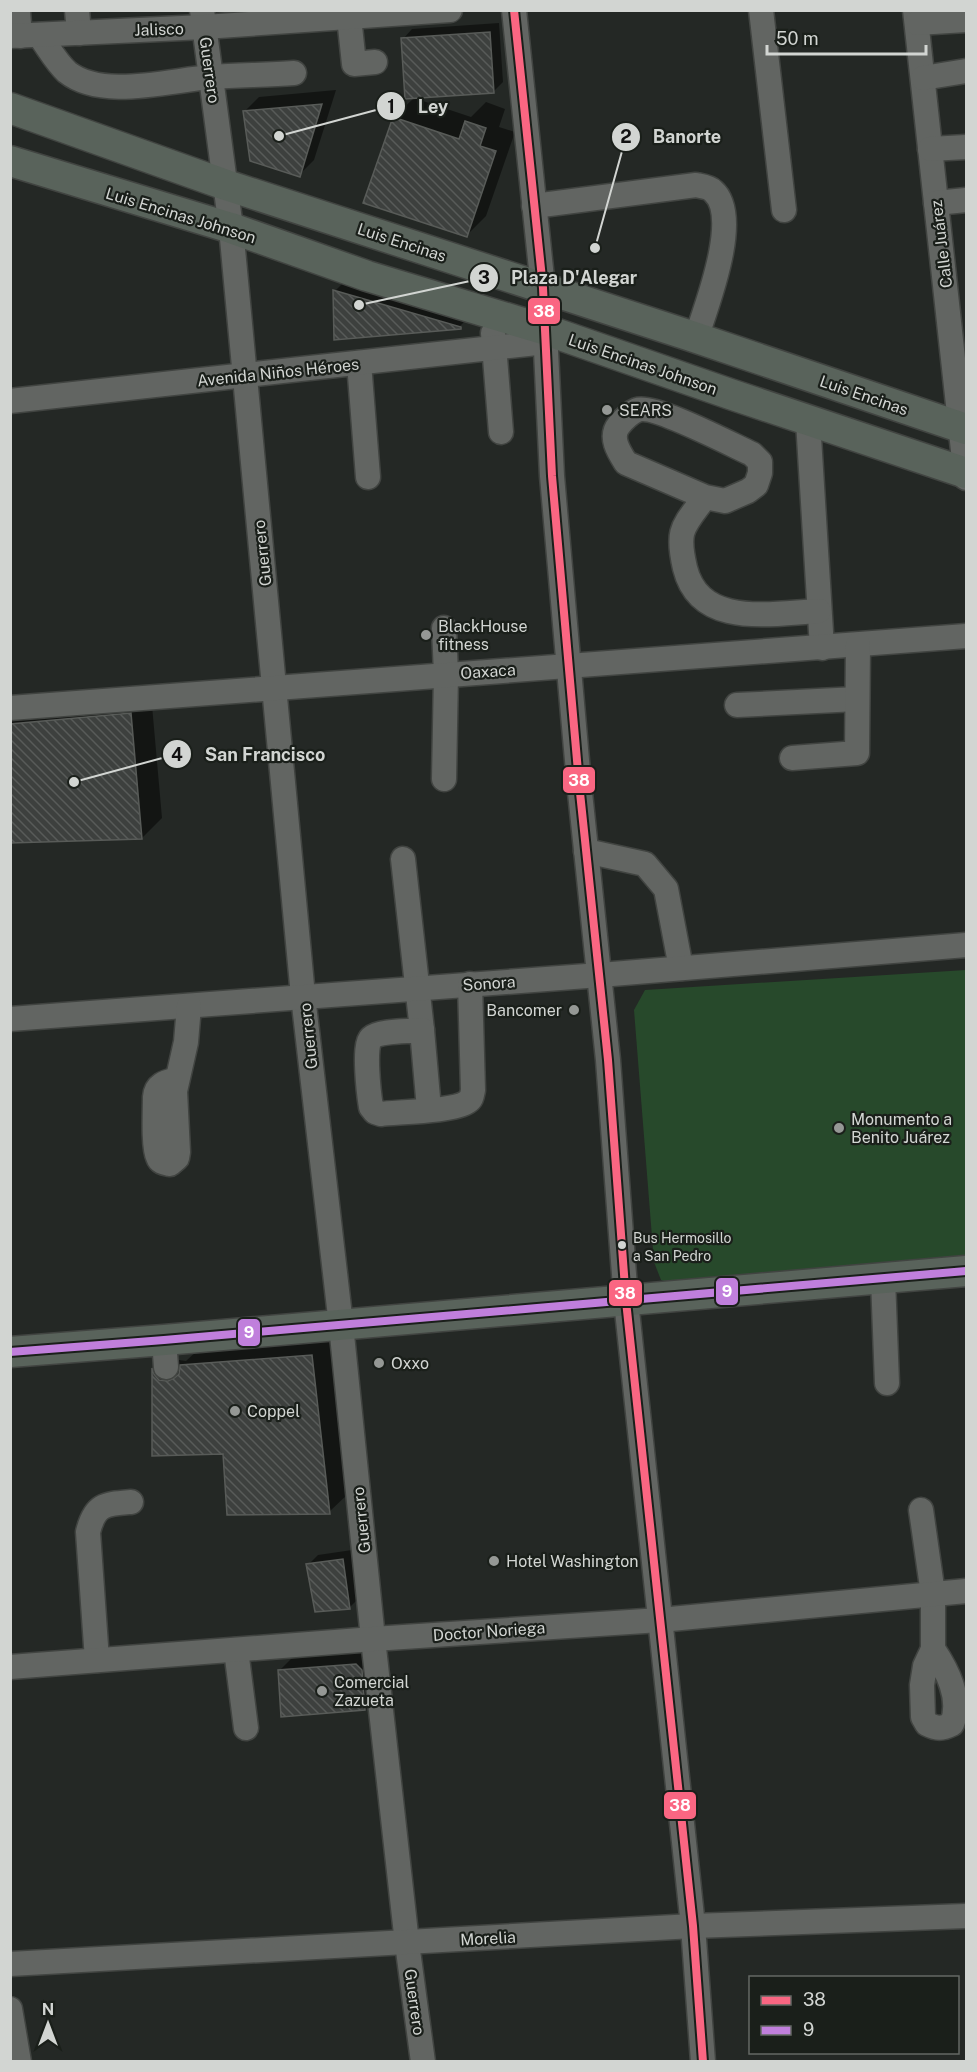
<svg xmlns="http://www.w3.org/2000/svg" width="977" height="2072" font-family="'Public Sans',sans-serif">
<defs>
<pattern id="building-back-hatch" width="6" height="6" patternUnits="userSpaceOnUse" patternTransform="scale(1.5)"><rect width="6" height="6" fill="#3d403e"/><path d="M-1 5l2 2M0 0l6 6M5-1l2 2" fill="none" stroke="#585b59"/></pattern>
</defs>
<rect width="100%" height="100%" fill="#242825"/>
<polygon fill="#27492b" points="966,970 966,1263 678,1286 661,1280 654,1262 634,1010 645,990"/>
<g fill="#0007">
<polygon points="499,23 503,82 493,92 403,39 412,29"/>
<polygon points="336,90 314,160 299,175 244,112 259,97"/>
<polygon points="414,98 471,117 486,102 505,109 499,127 515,132 486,216 466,236 394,117"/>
<polygon points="350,276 474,312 460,326 335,338 335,291"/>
<polygon points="151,694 162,818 142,838 10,842 10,707"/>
<polygon points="332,1335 349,1493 329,1512 224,1453 154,1454 153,1368 172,1350 173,1355 179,1360 186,1361 202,1346"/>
<polygon points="352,1550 359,1598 349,1608 308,1565 318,1555"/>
<polygon points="372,1650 379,1693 364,1708 280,1670 295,1655"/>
</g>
<g fill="url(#building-back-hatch)" stroke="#585b58" stroke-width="1.5">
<polygon points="490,32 494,93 405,99 401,38"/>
<polygon points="322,104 300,177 250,161 243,111"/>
<polygon points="393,117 459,139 465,121 486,128 480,146 496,151 467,237 363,203"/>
<polygon points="333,290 461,327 461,329 334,340"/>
<polygon points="131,713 142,839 10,843 10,724"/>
<polygon points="312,1355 330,1514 227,1515 223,1454 152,1456 152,1368 154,1374 159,1380 168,1381 174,1378 179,1374 180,1365"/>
<polygon points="343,1559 350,1609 315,1612 306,1564"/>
<polygon points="356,1664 362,1670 365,1710 281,1717 278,1670"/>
</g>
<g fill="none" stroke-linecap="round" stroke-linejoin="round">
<defs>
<g id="minor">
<polyline points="77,10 79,33"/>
<polyline points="202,10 231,228 303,996 341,1325 373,1639 407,1943 423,2062"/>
<polyline points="514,10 543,288 552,476 579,783 608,1060 626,1301 693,1926 703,2062"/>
<polyline points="761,10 784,210"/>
<polyline points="915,10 966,478"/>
<polyline points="18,12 20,36"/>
<polyline points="349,17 354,64 375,62"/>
<polyline points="917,23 966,20"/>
<path d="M39,35c9,12 17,27 28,37 35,28 103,8 144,5 28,-2 56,-2 83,-4"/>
<polyline points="10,36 204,27 450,10"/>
<polyline points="923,78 966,71"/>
<polyline points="930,149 966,147"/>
<polyline points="936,203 966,200"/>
<path d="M534,206l162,-21c5,1 13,2 17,6 29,25 -7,116 -17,147"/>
<polyline points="493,333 501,432"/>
<polyline points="359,363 368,477"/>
<polyline points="10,401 546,342"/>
<polyline points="808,421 822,648"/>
<path d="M705,497l-79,-34c-7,-11 -17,-26 -7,-38 5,-6 11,-12 18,-15 17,-6 95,35 115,44l8,8v11l-4,12 -8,6 -23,10 -20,-4c-22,30 -29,32 -20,71 15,61 87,45 134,43"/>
<polyline points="444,628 446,674 444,779"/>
<polyline points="737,705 857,699"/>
<polyline points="10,708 966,636"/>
<polyline points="792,758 857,753 858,645"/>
<polyline points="586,851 645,864 666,889 681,968"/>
<polyline points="403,859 422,1030"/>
<polyline points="10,1019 600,975 966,945"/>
<path d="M177,1079c-11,3 -21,5 -22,18 0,13 -2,50 3,60 2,6 7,6 12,7l7,-6 1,-6 -3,-61 11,-49 3,-36"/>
<path d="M429,1109l-7,-79c-13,2 -41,0 -51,8 -8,7 -2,57 0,69l4,5 6,2c18,-2 74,-3 86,-12 5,-3 5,-7 6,-12l-3,-106"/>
<polyline points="883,1279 887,1383"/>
<polyline points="164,1340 166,1367"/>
<path d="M921,1510l12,84v55l-8,17 -3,19 1,32 4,7c10,5 15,5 25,0 10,-26 -5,-54 -19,-75"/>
<polyline points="236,1650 246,1728"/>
<path d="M97,1660l-9,-128c7,-28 17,-28 43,-30"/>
<polyline points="10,1667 373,1639 660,1620 966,1591"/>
<polyline points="10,1964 693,1926 966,1916"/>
<polyline points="10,2009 19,2062"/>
</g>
<g id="major">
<polyline points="10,108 226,185 688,335 966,429"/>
<polyline points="10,161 231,228 367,276 546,330 730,394 966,473"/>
<polyline points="10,1352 164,1340 966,1271"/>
</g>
</defs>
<use href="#minor" stroke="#414441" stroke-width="27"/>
<use href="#major" stroke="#414441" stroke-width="33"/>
<use href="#minor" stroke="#626562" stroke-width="24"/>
<use href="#major" stroke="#59635b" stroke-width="30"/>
<defs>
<polyline id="bus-1" points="514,10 543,288 552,476 579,783 608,1060 626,1301 693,1926 703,2062"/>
<polyline id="bus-2" points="10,1352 164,1340 966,1271"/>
</defs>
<use href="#bus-1" stroke="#1a1f1a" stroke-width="12"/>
<use href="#bus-2" stroke="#1a1f1a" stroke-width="12"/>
<use href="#bus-1" stroke="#fa6682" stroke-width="8"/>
<use href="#bus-2" stroke="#c07fdc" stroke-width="8"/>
</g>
<g fill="#959895" stroke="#1a1f1a" stroke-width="2">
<circle cx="607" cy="410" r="6"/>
<circle cx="426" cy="635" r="6"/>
<circle cx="574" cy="1010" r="6"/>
<circle cx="839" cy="1128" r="6"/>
<circle cx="379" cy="1363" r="6"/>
<circle cx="235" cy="1411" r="6"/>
<circle cx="494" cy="1561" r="6"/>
<circle cx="322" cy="1691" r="6"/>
</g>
<circle fill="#d2d5d2" stroke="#1a1f1a" stroke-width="2" cx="622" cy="1245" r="5"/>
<g text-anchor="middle" stroke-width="4.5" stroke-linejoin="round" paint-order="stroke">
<g font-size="14" fill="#d2d5d2" stroke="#1a1f1a" text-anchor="start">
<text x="633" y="1243">Bus Hermosillo<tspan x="633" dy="18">a San Pedro</tspan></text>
</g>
<g font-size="16" fill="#d2d5d2" stroke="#1a1f1a">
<text transform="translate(159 29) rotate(-2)" y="6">Jalisco</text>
<text transform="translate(210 70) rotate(82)" y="6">Guerrero</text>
<text transform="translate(181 215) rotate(17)" y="6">Luis Encinas Johnson</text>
<text transform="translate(402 242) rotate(18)" y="6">Luis Encinas</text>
<text transform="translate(941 244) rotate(-97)" y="6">Calle Juárez</text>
<text transform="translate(643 364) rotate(19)" y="6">Luis Encinas Johnson</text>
<text transform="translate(278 372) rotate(-6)" y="6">Avenida Niños Héroes</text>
<text transform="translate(864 395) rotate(19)" y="6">Luis Encinas</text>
<text transform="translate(262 553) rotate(-96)" y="6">Guerrero</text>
<text transform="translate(488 671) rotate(-4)" y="6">Oaxaca</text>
<text transform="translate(489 983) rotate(-4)" y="6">Sonora</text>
<text transform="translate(308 1036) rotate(-96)" y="6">Guerrero</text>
<text transform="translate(361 1520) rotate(-96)" y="6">Guerrero</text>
<text transform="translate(489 1631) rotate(-4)" y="6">Doctor Noriega</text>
<text transform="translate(488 1938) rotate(-3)" y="6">Morelia</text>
<text transform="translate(415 2002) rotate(82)" y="6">Guerrero</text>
</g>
<g font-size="16" fill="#d2d5d2" stroke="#1a1f1a" text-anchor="start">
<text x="619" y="416">SEARS</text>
<text x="438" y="632">BlackHouse<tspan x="438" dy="18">fitness</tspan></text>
<text x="562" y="1016" text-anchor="end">Bancomer</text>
<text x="851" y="1125">Monumento a<tspan x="851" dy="18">Benito Juárez</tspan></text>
<text x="391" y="1369">Oxxo</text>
<text x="247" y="1417">Coppel</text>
<text x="506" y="1567">Hotel Washington</text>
<text x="334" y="1688">Comercial<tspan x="334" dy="18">Zazueta</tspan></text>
</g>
</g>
<path fill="none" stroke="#d2d5d2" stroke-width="2" d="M279 136L391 106M595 248L626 137M359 305L484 278M74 782L177 754"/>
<g fill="#d2d5d2" stroke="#1a1f1a" stroke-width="2">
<circle cx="279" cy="136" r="6"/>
<circle cx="595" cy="248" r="6"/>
<circle cx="359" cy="305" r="6"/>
<circle cx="74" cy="782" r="6"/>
<circle cx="391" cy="106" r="15"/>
<circle cx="626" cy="137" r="15"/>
<circle cx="484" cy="278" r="15"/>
<circle cx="177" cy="754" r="15"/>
</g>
<g font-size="18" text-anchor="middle" font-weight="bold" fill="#111">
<text x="391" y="113">1</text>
<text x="626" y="143">2</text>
<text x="484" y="284">3</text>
<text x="177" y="761">4</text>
</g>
<g font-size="18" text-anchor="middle" font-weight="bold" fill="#d2d5d2" stroke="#1a1f1a" stroke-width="4.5" stroke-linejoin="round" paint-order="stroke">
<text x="433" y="113">Ley</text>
<text x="687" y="143">Banorte</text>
<text x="574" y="284">Plaza D'Alegar</text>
<text x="265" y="761">San Francisco</text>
</g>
<g stroke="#1a1f1a" stroke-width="2">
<rect x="527" y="297" width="34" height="28" rx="6" fill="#fa6682"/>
<rect x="562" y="766" width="34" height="28" rx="6" fill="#fa6682"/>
<rect x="715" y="1277" width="24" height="29" rx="6" fill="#c07fdc"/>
<rect x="608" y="1279" width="35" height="28" rx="6" fill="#fa6682"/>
<rect x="237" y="1318" width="24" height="29" rx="6" fill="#c07fdc"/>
<rect x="663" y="1791" width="34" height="29" rx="6" fill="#fa6682"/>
</g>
<g font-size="16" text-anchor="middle" font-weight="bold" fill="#fff">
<text x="544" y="317">38</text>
<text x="579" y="786">38</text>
<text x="727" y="1297">9</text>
<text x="625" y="1299">38</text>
<text x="249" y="1338">9</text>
<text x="680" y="1811">38</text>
</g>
<rect width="977" height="2072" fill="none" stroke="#d2d5d2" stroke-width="24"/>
<rect x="749" y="1976" width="210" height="78" fill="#1a1f1a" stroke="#646864" stroke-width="1.5"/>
<rect x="761" y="1996" width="30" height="9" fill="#fa6682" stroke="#646864" stroke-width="1.5"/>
<text x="803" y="2006" font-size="18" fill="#d2d5d2">38</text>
<rect x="761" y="2026" width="30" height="9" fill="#c07fdc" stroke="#646864" stroke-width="1.5"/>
<text x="803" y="2036" font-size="18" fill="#d2d5d2">9</text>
<g transform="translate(48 2024)" stroke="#1a1f1a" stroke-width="4.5" paint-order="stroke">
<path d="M0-4.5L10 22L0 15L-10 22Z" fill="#d2d5d2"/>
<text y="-9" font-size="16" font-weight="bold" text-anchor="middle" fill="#d2d5d2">N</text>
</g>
<path d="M767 45v9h159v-9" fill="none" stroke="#d2d5d2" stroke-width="3"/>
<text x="776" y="45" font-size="18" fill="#d2d5d2" stroke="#1a1f1a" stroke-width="4.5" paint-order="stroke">50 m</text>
</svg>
